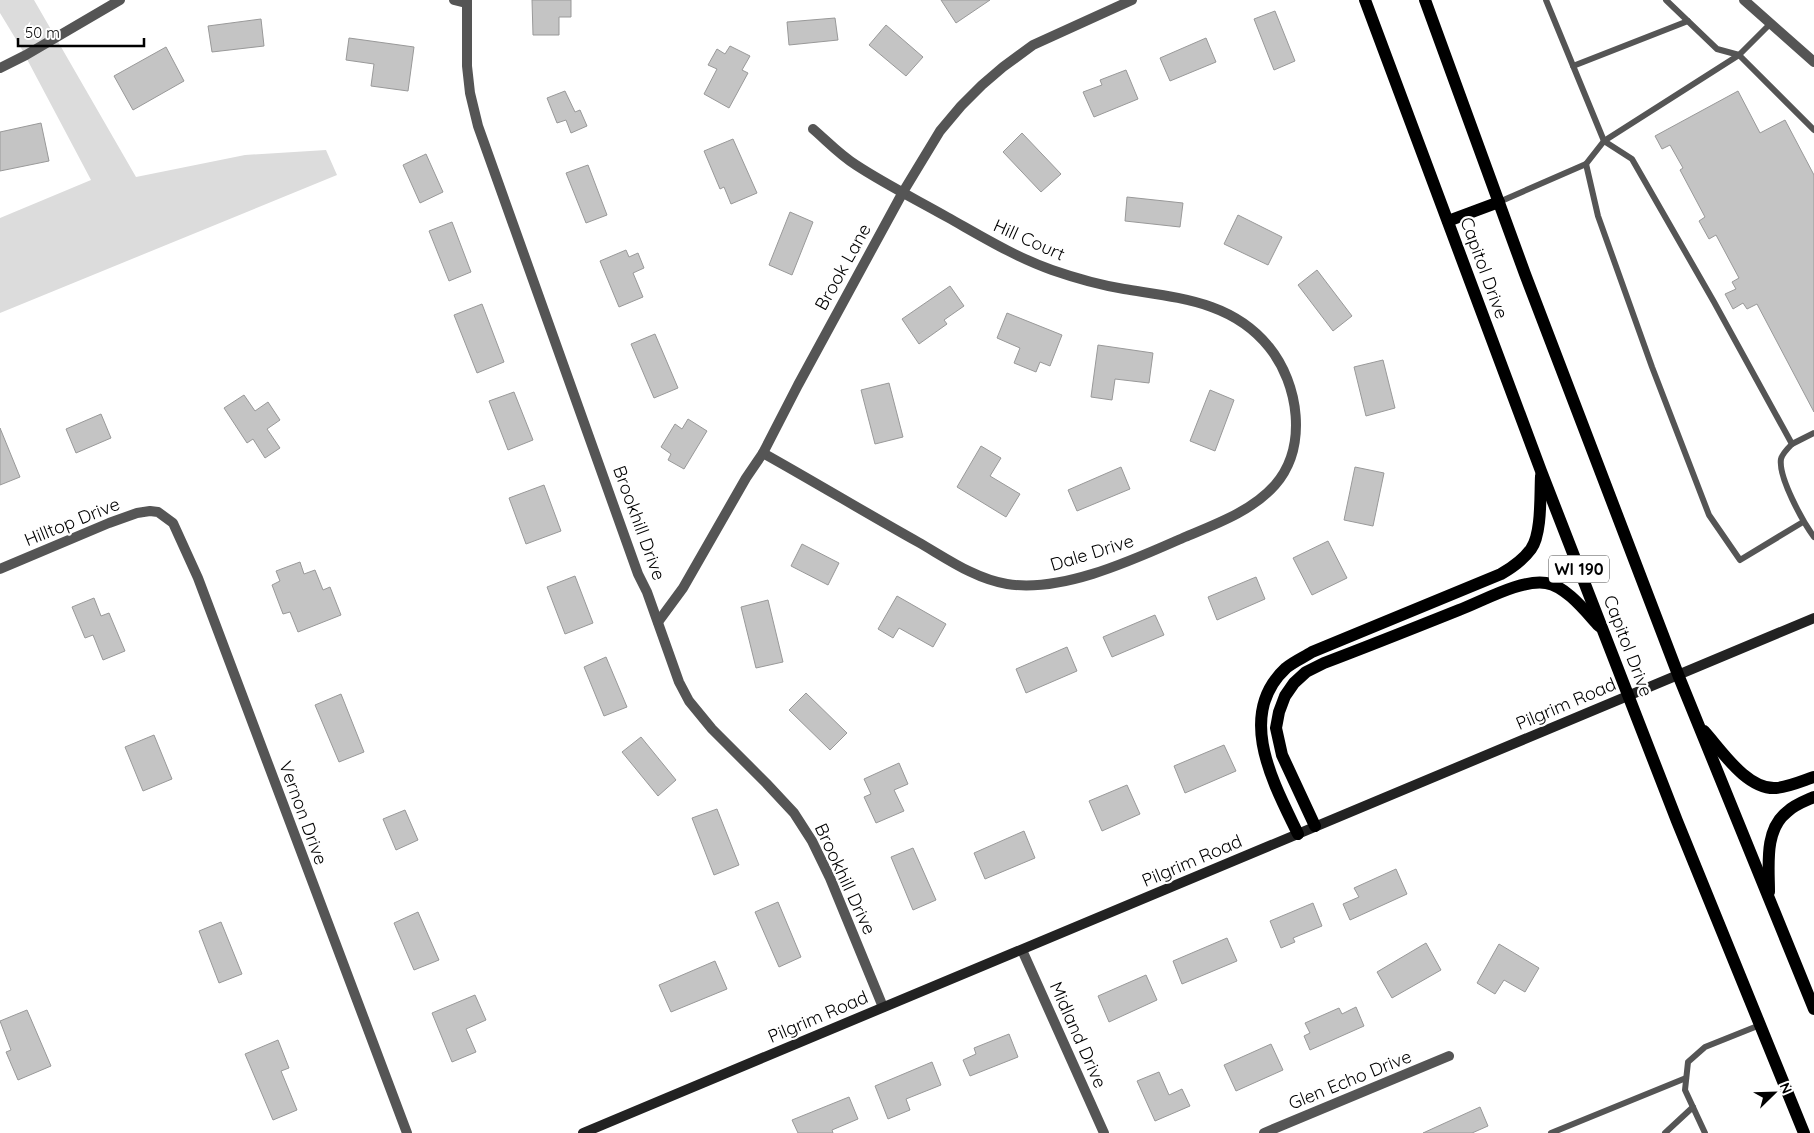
<svg xmlns="http://www.w3.org/2000/svg" width="1814" height="1133" font-family="Quicksand,sans-serif">
<rect width="100%" height="100%" fill="#fff"/>
<polygon fill="#dcdcdc" points="0,0 34,0 136,177 245,155 326,150 337,175 0,313 0,218 91,180 20,46 0,13"/>
<g fill="#c4c4c4" stroke="#999">
<polygon points="532,0 571,0 571,17 559,17 559,35 533,35"/>
<polygon points="941,0 990,0 956,23"/>
<polygon points="1275,11 1295,61 1274,70 1254,19"/>
<polygon points="835,18 838,40 789,45 787,22"/>
<polygon points="261,19 264,46 212,52 208,26"/>
<polygon points="886,25 923,57 906,76 869,45"/>
<polygon points="349,38 414,47 408,91 371,86 374,64 346,60"/>
<polygon points="1206,38 1216,62 1170,81 1160,58"/>
<polygon points="730,46 750,56 742,70 748,73 729,108 704,94 717,69 708,65 717,49 725,54"/>
<polygon points="166,47 184,81 133,110 114,76"/>
<polygon points="1126,70 1138,99 1094,117 1083,92 1102,85 1100,80"/>
<polygon points="565,91 575,112 580,110 587,126 571,133 566,120 557,123 547,98"/>
<polygon points="1738,91 1760,133 1785,120 1814,175 1814,412 1757,304 1747,309 1743,303 1733,309 1725,294 1736,289 1732,282 1739,278 1716,235 1709,239 1699,221 1705,217 1680,170 1683,168 1670,145 1662,149 1655,136"/>
<polygon points="41,123 49,161 0,171 0,132"/>
<polygon points="1022,133 1061,174 1041,192 1003,152"/>
<polygon points="733,139 757,193 731,204 724,187 720,189 704,151"/>
<polygon points="426,154 443,192 420,203 403,165"/>
<polygon points="588,165 607,215 586,223 566,173"/>
<polygon points="1127,197 1183,203 1180,227 1125,221"/>
<polygon points="790,212 813,222 792,275 769,265"/>
<polygon points="1238,215 1282,237 1268,265 1224,244"/>
<polygon points="452,222 471,272 449,281 429,231"/>
<polygon points="626,250 629,257 638,253 644,268 633,273 643,297 619,307 600,261"/>
<polygon points="1317,270 1352,316 1333,331 1298,285"/>
<polygon points="950,286 964,306 944,320 947,324 919,344 902,319"/>
<polygon points="482,304 504,362 477,373 454,315"/>
<polygon points="1007,313 1062,335 1050,366 1040,362 1036,372 1014,363 1020,348 997,338"/>
<polygon points="655,334 678,388 654,398 631,344"/>
<polygon points="1098,345 1153,353 1149,383 1115,379 1112,400 1091,397"/>
<polygon points="1383,360 1395,408 1366,416 1354,367"/>
<polygon points="889,383 903,437 875,444 861,390"/>
<polygon points="1210,390 1234,400 1215,451 1190,441"/>
<polygon points="514,392 533,440 508,450 489,401"/>
<polygon points="244,395 255,411 268,402 280,420 267,429 280,448 265,458 253,439 247,443 224,408"/>
<polygon points="101,414 111,438 76,453 66,429"/>
<polygon points="688,419 707,431 684,469 668,460 671,454 661,447 675,424 682,429"/>
<polygon points="0,428 20,477 0,485"/>
<polygon points="981,446 1001,458 990,476 1020,494 1006,517 957,487"/>
<polygon points="1121,467 1130,489 1077,511 1068,490"/>
<polygon points="1355,467 1384,473 1373,526 1344,520"/>
<polygon points="544,485 561,531 526,544 509,498"/>
<polygon points="1328,541 1347,578 1312,595 1293,558"/>
<polygon points="802,544 839,563 828,585 791,566"/>
<polygon points="300,562 304,574 315,570 323,590 330,587 341,615 298,632 290,612 283,614 272,585 280,581 276,571"/>
<polygon points="575,576 593,623 565,634 547,587"/>
<polygon points="1256,577 1265,599 1217,620 1208,597"/>
<polygon points="897,596 946,624 933,647 899,628 893,638 878,629"/>
<polygon points="94,598 101,616 109,613 125,651 103,660 93,635 85,638 72,607"/>
<polygon points="768,600 783,662 756,668 741,607"/>
<polygon points="1155,615 1164,635 1112,657 1103,637"/>
<polygon points="1067,647 1077,671 1026,693 1016,669"/>
<polygon points="606,657 627,707 604,716 584,667"/>
<polygon points="806,693 847,733 830,750 789,710"/>
<polygon points="341,694 364,752 339,762 315,705"/>
<polygon points="154,735 172,779 143,791 125,747"/>
<polygon points="641,737 676,780 658,796 622,752"/>
<polygon points="1224,745 1236,771 1185,793 1174,766"/>
<polygon points="899,763 908,784 894,790 904,811 876,823 864,797 871,794 864,779"/>
<polygon points="1127,785 1140,814 1102,831 1089,801"/>
<polygon points="717,809 739,865 714,875 692,818"/>
<polygon points="405,810 418,840 396,850 383,819"/>
<polygon points="1024,831 1035,858 985,879 974,853"/>
<polygon points="913,848 936,900 913,910 891,857"/>
<polygon points="1396,869 1407,894 1350,920 1343,904 1359,897 1354,888"/>
<polygon points="778,902 801,957 779,967 755,912"/>
<polygon points="1313,903 1322,926 1293,938 1295,942 1281,948 1270,921"/>
<polygon points="418,912 439,960 414,970 394,923"/>
<polygon points="221,922 242,974 219,983 199,931"/>
<polygon points="1227,938 1237,961 1182,984 1173,961"/>
<polygon points="1426,943 1441,970 1392,998 1377,972"/>
<polygon points="1499,944 1539,968 1525,992 1504,980 1495,994 1477,983"/>
<polygon points="715,961 727,989 671,1012 659,985"/>
<polygon points="1146,975 1157,1000 1109,1022 1098,996"/>
<polygon points="475,995 486,1020 466,1029 476,1052 452,1062 432,1013"/>
<polygon points="1356,1007 1364,1026 1310,1050 1304,1036 1310,1033 1305,1023 1339,1008 1342,1014"/>
<polygon points="27,1010 51,1066 18,1080 6,1052 11,1050 0,1021"/>
<polygon points="1009,1034 1018,1057 970,1076 963,1060 976,1054 974,1048"/>
<polygon points="278,1040 289,1068 281,1071 297,1110 273,1120 245,1054"/>
<polygon points="1271,1044 1283,1070 1236,1091 1224,1065"/>
<polygon points="932,1062 941,1085 906,1099 910,1110 888,1119 875,1086"/>
<polygon points="1159,1072 1169,1095 1182,1089 1190,1106 1155,1121 1137,1081"/>
<polygon points="849,1097 858,1119 832,1130 833,1133 798,1133 792,1120"/>
<polygon points="1480,1107 1488,1126 1472,1133 1423,1133"/>
</g>
<g fill="none" stroke-linecap="round" stroke-linejoin="round">
<g stroke="#555" stroke-width="6">
<polyline points="1546,0 1604,141 1632,159 1714,302 1792,444 1814,433"/>
<polyline points="1666,0 1717,49 1739,55 1814,130"/>
<polyline points="1573,66 1688,21"/>
<polyline points="1586,164 1598,216 1652,367 1709,515 1740,560 1803,522"/>
<polyline points="1499,202 1586,164 1604,141 1739,55 1770,24"/>
<path d="M1792,444c-4,4 -10,10 -11,15 -3,18 22,63 33,78"/>
<polyline points="1551,1133 1686,1078"/>
<polyline points="1665,1133 1693,1107"/>
<polyline points="1705,1133 1685,1090 1688,1062 1705,1047 1760,1025"/>
</g>
<g stroke="#555" stroke-width="10">
<polyline points="454,0 466,3"/>
<polyline points="467,0 467,66 470,93 478,126 638,574 647,592 679,682 689,701 712,729 766,783 794,813 812,841 830,878 883,1007"/>
<polyline points="1744,0 1814,62"/>
<polyline points="0,68 26,55 120,0"/>
<path d="M763,453c52,29 103,60 155,89 28,16 57,37 89,42 56,9 128,-25 178,-47 31,-13 67,-26 90,-52 33,-38 24,-101 -6,-138 -37,-46 -91,-49 -145,-58 -24,-4 -49,-11 -72,-19 -37,-13 -71,-34 -105,-53 -30,-17 -62,-33 -91,-52 -16,-10 -29,-24 -43,-36"/>
<polyline points="0,569 109,523 137,513 150,511 158,512 173,523 198,578 407,1133"/>
<polyline points="658,622 683,588 746,478 763,453 798,385 903,192 940,131 961,106 982,85 1003,67 1033,45 1132,0"/>
<polyline points="1022,950 1104,1133"/>
<polyline points="1264,1133 1449,1056"/>
</g>
<polyline stroke="#222" stroke-width="10" points="583,1133 1814,618"/>
<g stroke="#000" stroke-width="12">
<polyline points="1365,0 1541,471 1677,821 1804,1133"/>
<polyline points="1425,0 1525,274 1679,677 1814,1009"/>
<polyline points="1448,221 1499,202"/>
<path d="M1704,731c18,20 43,59 72,57 13,-1 26,-7 38,-11"/>
<path d="M1315,826l-33,-71 -6,-27 3,-16 6,-16 9,-13 12,-11 18,-9c45,-17 90,-35 135,-53 24,-9 62,-31 87,-27 20,3 40,29 53,43"/>
<path d="M1298,834c-24,-50 -63,-119 -12,-166 7,-6 18,-11 26,-16l189,-78c12,-7 22,-14 30,-25 11,-15 9,-54 10,-73"/>
<path d="M1769,892c0,-26 -5,-62 18,-80 7,-7 18,-11 27,-15"/>
</g>
</g>
<g text-anchor="middle" stroke-width="4.5" stroke-linejoin="round" paint-order="stroke">
<rect fill="#fff" stroke="#4c4c4c" stroke-width="1" x="1549" y="555.5" width="60" height="27" rx="4"/>
<g font-size="16" font-weight="bold" fill="#000">
<text x="1579" y="575">WI 190</text>
</g>
<g font-size="18" fill="#000" stroke="#fff">
<text transform="translate(1029 240) rotate(24)" y="6">Hill Court</text>
<text transform="translate(843 267) rotate(-61)" y="6">Brook Lane</text>
<text transform="translate(1484 268) rotate(70)" y="6">Capitol Drive</text>
<text transform="translate(72 522) rotate(-22)" y="6">Hilltop Drive</text>
<text transform="translate(639 523) rotate(70)" y="6">Brookhill Drive</text>
<text transform="translate(1092 553) rotate(-17)" y="6">Dale Drive</text>
<text transform="translate(1628 646) rotate(69)" y="6">Capitol Drive</text>
<text transform="translate(1566 704) rotate(-23)" y="6">Pilgrim Road</text>
<text transform="translate(303 813) rotate(70)" y="6">Vernon Drive</text>
<text transform="translate(1192 861) rotate(-23)" y="6">Pilgrim Road</text>
<text transform="translate(845 879) rotate(65)" y="6">Brookhill Drive</text>
<text transform="translate(818 1017) rotate(-23)" y="6">Pilgrim Road</text>
<text transform="translate(1078 1035) rotate(66)" y="6">Midland Drive</text>
<text transform="translate(1350 1080) rotate(-22)" y="6">Glen Echo Drive</text>
</g>
</g>
<g transform="translate(1774 1093) rotate(67)" stroke="#ffffff" stroke-width="4" paint-order="stroke">
<path d="M0-4L9 19L0 12L-9 19Z" fill="#000000"/>
<text y="-8" font-size="14" font-weight="bold" text-anchor="middle" fill="#000000">N</text>
</g>
<path d="M18 38v8h126v-8" fill="none" stroke="#000000" stroke-width="2.5"/>
<text x="25" y="38" font-size="15" fill="#000000" stroke="#ffffff" stroke-width="4" paint-order="stroke">50 m</text>
</svg>
